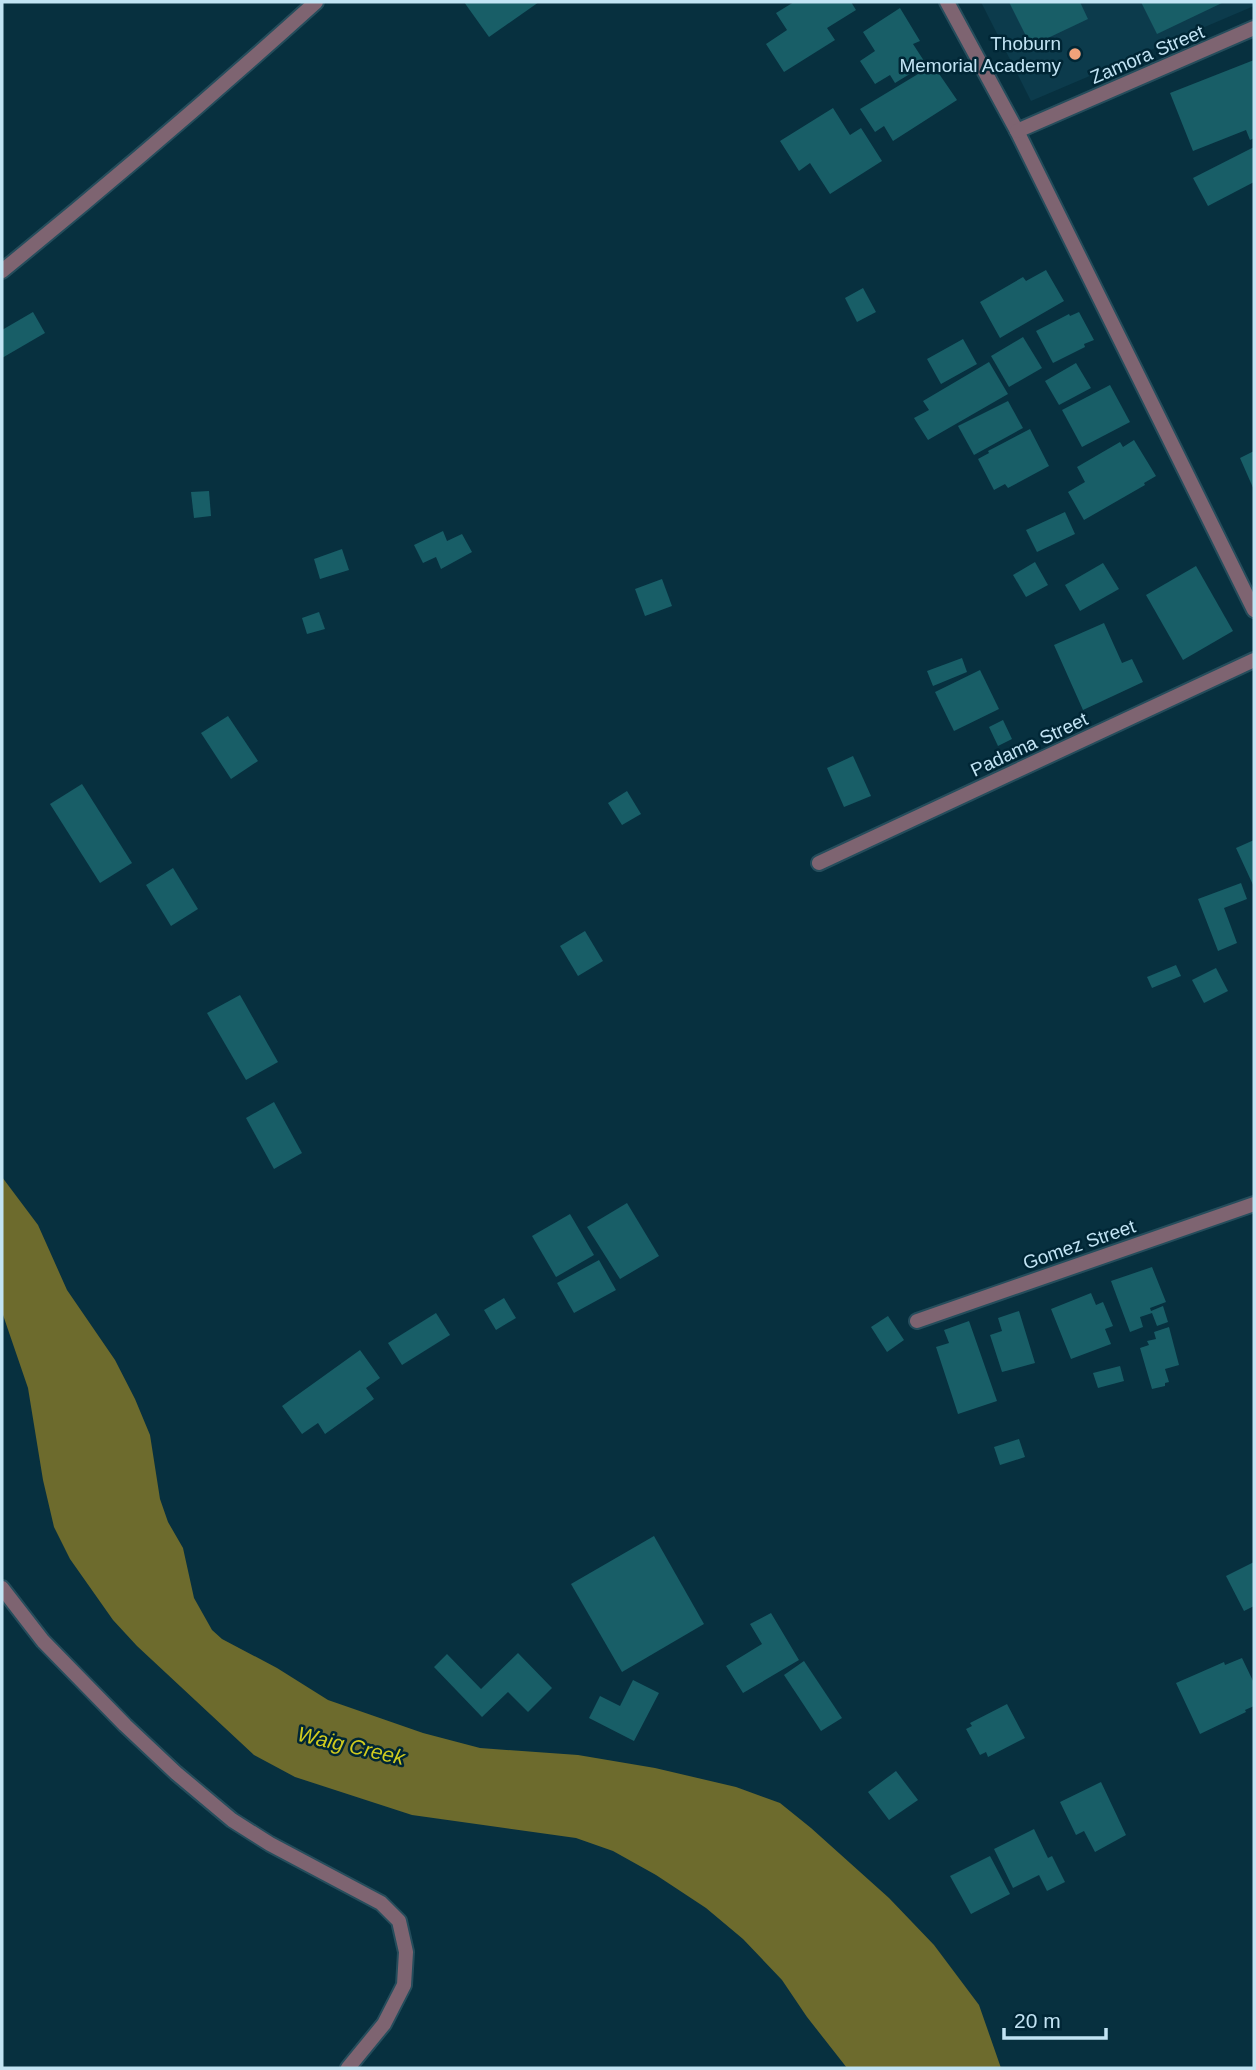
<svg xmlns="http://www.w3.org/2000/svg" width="1256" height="2070" font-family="Helvetica,sans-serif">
<rect width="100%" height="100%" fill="#07303f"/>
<polygon fill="#0c3b4c" points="981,2 1254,2 1254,6 1031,101"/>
<polygon fill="#6d6b2d" points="2,1177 38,1225 67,1290 115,1360 135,1399 150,1435 160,1499 168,1522 183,1548 194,1598 212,1630 222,1639 277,1668 328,1700 423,1733 480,1748 578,1755 655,1768 736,1787 780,1803 811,1828 889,1898 934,1945 979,2005 1001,2068 847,2068 807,2017 782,1980 743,1939 706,1908 656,1875 613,1851 576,1838 412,1815 295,1777 254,1755 137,1646 113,1620 70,1559 54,1527 43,1480 28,1388 2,1312"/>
<g fill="#185e67">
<polygon points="464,2 539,2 489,37"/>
<polygon points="794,2 851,2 856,10 827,28 835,40 784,72 766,44 787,30 776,13"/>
<polygon points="1009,2 1080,2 1088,19 1031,46"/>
<polygon points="1141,2 1224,2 1157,34"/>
<polygon points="900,8 920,41 913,44 926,64 895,83 890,75 875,84 860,61 875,51 863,32"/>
<polygon points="1254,60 1254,138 1250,140 1246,130 1193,151 1170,93"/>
<polygon points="933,65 957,100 893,141 884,126 875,132 860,109"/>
<polygon points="833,108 850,135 861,128 882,161 830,194 810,163 799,171 780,141"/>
<polygon points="1254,147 1254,182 1208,206 1193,178"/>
<polygon points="1046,270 1064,301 1000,338 980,302 1023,277 1026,281"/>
<polygon points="863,288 876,312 857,322 845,298"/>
<polygon points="33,312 45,333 2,358 2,330"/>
<polygon points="1079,312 1094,340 1084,344 1085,347 1053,363 1036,331 1069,314 1070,316"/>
<polygon points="1023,337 1042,368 1009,387 991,356"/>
<polygon points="963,339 977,364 941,384 927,359"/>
<polygon points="989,362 1008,394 928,440 914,418 929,410 923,401"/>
<polygon points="1076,363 1091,388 1059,405 1045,381"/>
<polygon points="1110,385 1130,422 1082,447 1062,410"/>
<polygon points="1008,401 1023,428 974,455 958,426"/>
<polygon points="1030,429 1049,466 1008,488 1005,484 994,490 978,459 989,453 988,451"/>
<polygon points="1134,440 1156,476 1144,483 1145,485 1084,520 1068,492 1085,482 1077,467 1120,442 1123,447"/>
<polygon points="1254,451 1254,490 1240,458"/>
<polygon points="209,491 211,516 194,518 191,492"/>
<polygon points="1065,512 1075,534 1037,552 1026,530"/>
<polygon points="443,531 447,541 462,534 472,552 441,569 436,557 423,563 414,545"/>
<polygon points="342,549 349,570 320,579 314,559"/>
<polygon points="1035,562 1048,585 1026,597 1013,575"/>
<polygon points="1103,563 1119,589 1080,611 1065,585"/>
<polygon points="1196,566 1233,631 1183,660 1146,595"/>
<polygon points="662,579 672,606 645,616 635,589"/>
<polygon points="319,612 325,629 307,634 302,618"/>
<polygon points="1104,623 1122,663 1132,659 1143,682 1083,710 1054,645"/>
<polygon points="962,658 967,672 933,686 927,671"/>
<polygon points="980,670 999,709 954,731 935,692"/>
<polygon points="228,716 258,761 231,779 201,733"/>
<polygon points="1003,720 1012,739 998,746 989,727"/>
<polygon points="853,756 871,796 844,807 827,768"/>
<polygon points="82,784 132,863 100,883 50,804"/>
<polygon points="627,791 641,814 622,825 608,803"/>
<polygon points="1254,840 1254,887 1236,848"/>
<polygon points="173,868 198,909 171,926 146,885"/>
<polygon points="1241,883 1247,899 1224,908 1237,943 1218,951 1198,899"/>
<polygon points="585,931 603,961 578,976 560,946"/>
<polygon points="1176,965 1181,976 1152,988 1147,977"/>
<polygon points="1216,968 1228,991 1204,1003 1192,980"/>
<polygon points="240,995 278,1062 246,1080 207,1013"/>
<polygon points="274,1102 302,1153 274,1169 246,1118"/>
<polygon points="627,1203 659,1256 620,1279 587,1227"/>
<polygon points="570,1214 594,1255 556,1277 532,1236"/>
<polygon points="599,1260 616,1290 574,1313 557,1283"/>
<polygon points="1152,1267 1166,1302 1150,1308 1151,1311 1163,1306 1168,1322 1157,1326 1152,1313 1140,1317 1143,1327 1130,1332 1111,1281"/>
<polygon points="1091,1293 1096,1305 1103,1302 1113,1326 1105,1329 1111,1344 1071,1359 1051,1309"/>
<polygon points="504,1298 516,1318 496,1330 484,1310"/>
<polygon points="1019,1311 1035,1363 1002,1372 990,1335 1002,1331 998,1318"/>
<polygon points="436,1313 450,1335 402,1365 388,1343"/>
<polygon points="888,1316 904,1340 887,1352 871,1327"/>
<polygon points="969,1321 997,1401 958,1414 936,1347 949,1343 944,1330"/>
<polygon points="1169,1327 1179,1365 1165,1369 1169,1382 1165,1383 1165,1386 1152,1389 1140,1348 1149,1345 1147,1341 1156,1339 1154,1332"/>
<polygon points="360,1350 380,1378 366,1388 374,1399 325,1434 318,1423 302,1434 282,1406"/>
<polygon points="1120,1366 1124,1381 1098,1388 1093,1373"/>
<polygon points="1019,1439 1025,1457 1000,1465 994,1447"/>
<polygon points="654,1536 704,1624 622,1672 571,1584"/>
<polygon points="1254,1562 1254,1606 1244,1611 1226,1576"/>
<polygon points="771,1613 799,1660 743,1693 726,1666 762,1644 750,1624"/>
<polygon points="518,1653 552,1688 528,1712 508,1692 482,1717 434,1667 447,1654 481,1689"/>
<polygon points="1242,1658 1254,1683 1254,1706 1245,1710 1246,1712 1200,1734 1176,1683 1224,1662 1225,1665"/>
<polygon points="804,1661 842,1718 821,1731 784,1675"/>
<polygon points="633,1680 659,1693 634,1741 589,1718 600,1696 620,1706"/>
<polygon points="1007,1704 1025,1738 988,1757 986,1752 980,1755 966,1729 972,1726 970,1723"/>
<polygon points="896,1771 918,1800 889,1820 868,1792"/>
<polygon points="1101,1782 1126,1835 1095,1852 1084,1831 1076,1835 1060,1802"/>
<polygon points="1034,1829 1048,1858 1052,1856 1065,1882 1047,1891 1039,1875 1013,1888 994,1849"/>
<polygon points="990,1856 1010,1894 971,1914 950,1876"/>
</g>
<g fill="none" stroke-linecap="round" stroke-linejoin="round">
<defs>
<g id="minor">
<polyline points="947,2 1017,131 1254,610"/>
<polyline points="1017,131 1254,28"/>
<path d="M2,271c107,-87 212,-177 314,-269"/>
<polyline points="819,863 1254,660"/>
<polyline points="917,1321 1254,1204"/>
<polyline points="2,1588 43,1641 125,1725 176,1773 232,1820 270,1844 381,1903 399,1921 406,1952 404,1985 384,2024 348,2068"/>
</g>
</defs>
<use href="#minor" stroke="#254d5c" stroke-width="18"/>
<use href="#minor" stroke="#7e6471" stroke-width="14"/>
</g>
<circle fill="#f0a27a" stroke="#002635" stroke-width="2.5" cx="1075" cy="54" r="7"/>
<g text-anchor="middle" stroke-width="5" stroke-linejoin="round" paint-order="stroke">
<g font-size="19" fill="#c2e4f4" stroke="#002635" text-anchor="end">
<text x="1061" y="50">Thoburn<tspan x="1061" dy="22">Memorial Academy</tspan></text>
</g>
<g font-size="19" fill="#c2e4f4" stroke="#002635">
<text transform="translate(1147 54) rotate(-23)" y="7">Zamora Street</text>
<text transform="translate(1029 744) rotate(-25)" y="7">Padama Street</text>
<text transform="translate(1079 1244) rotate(-19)" y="7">Gomez Street</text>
</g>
<g font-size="21" font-style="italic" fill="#d0cb1f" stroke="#002635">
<text transform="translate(351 1746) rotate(13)" y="7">Waig Creek</text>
</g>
</g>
<rect width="1256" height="2070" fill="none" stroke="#c2e4f4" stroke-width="7"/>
<path d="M1004 2028v10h102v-10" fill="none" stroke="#c2e4f4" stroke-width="3.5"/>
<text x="1014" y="2028" font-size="21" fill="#c2e4f4" stroke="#002635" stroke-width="5" paint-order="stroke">20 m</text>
</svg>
